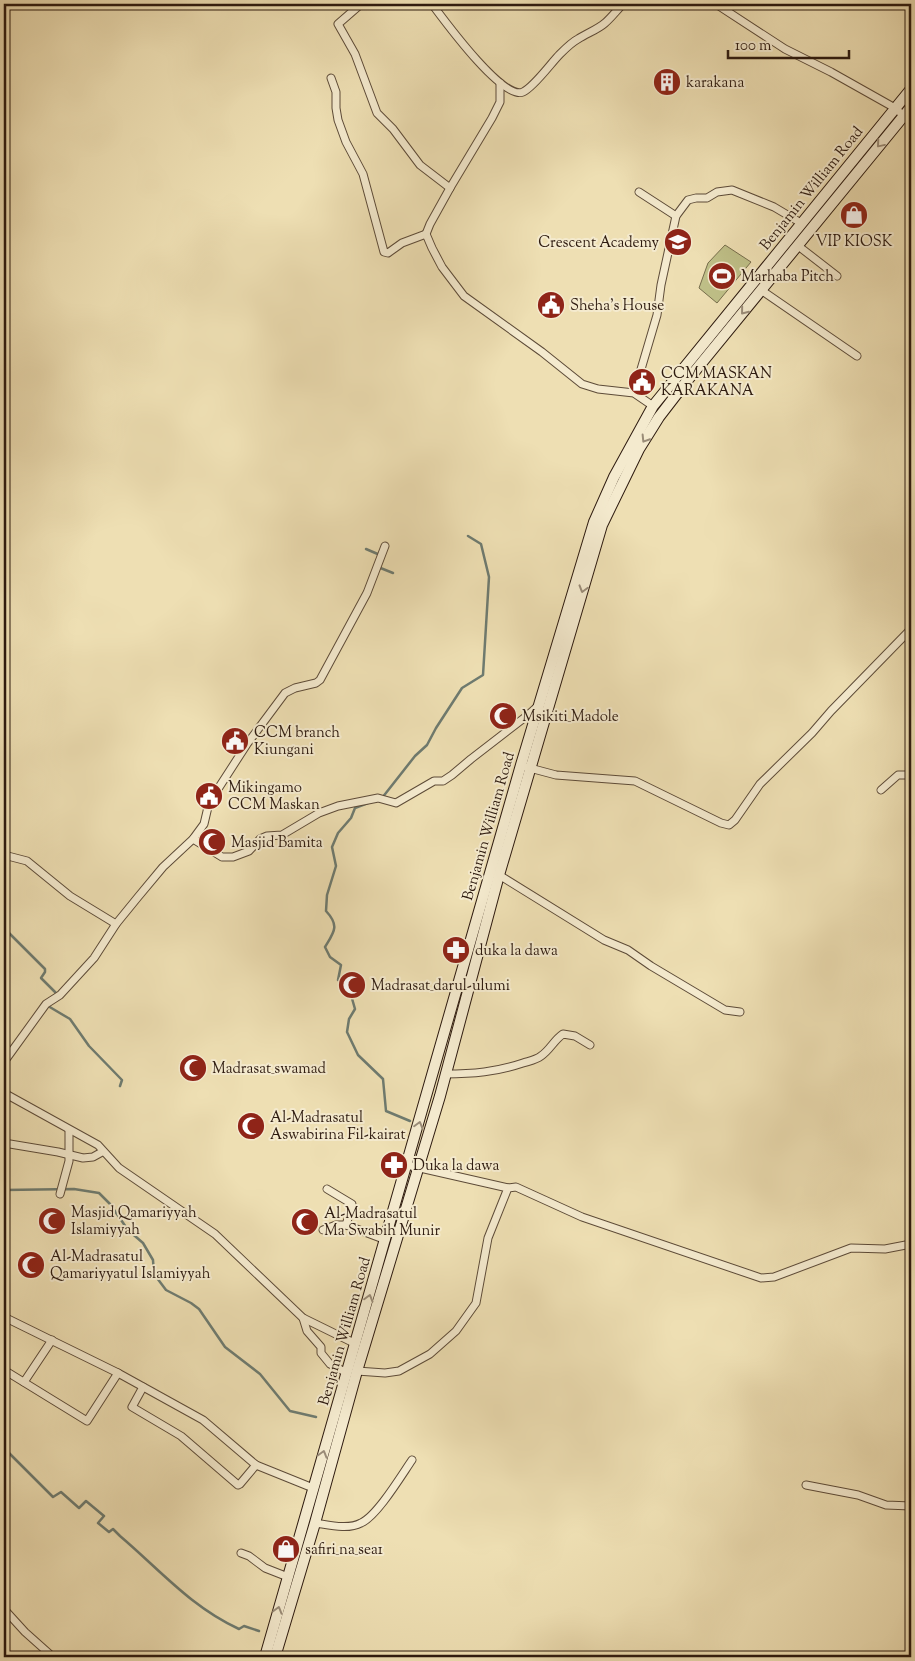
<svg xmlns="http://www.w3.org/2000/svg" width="915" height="1661" font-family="'Sorts Mill Goudy',serif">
<rect width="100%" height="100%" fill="#eedfb3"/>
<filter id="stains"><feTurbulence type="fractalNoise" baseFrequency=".004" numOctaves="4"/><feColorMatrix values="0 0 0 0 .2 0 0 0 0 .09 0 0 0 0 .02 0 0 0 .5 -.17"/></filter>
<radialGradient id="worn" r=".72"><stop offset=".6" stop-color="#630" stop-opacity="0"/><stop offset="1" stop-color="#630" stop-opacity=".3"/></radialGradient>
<polygon fill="#bfc088" stroke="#766d4c" points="725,245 751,262 717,303 699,288 708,263"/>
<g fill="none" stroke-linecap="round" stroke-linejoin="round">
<g stroke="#6e7b70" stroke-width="2.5">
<polyline points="366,549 380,555"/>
<polyline points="378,567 393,573"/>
<polyline points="382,798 415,756 427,745 436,728 462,688 483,675 489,577 481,544 468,536"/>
<path d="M368,803l-13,5 -4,10 -13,15 -6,14 4,19 -9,29 -1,16c14,15 8,21 -1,36l5,10 11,8 -3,15 11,8 6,21 -6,10 -2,13 11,23 25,24 3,32 24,10"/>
<polyline points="4,928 45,969 45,972 41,978 58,995"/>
<polyline points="48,1006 70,1019 89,1046 122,1080 120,1086"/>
<polyline points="4,1190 74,1189 99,1193 110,1204 128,1230 143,1243 153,1260 154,1274 166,1290 191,1303 199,1309 225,1347 260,1374 290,1411 316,1417"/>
<path d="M4,1448l49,49 8,-5 18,16 7,-7 18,15 -6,7 11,9 4,-3 7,7c40,34 71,71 119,93l5,-3 15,5"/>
</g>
<defs>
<g id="street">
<polyline points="361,4 338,24 355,54 377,113 393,129 420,165 450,188"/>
<path d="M432,4c12,16 71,97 91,88 11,-5 28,-29 37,-38 6,-6 12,-12 18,-15 9,-6 19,-9 27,-16 6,-5 12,-13 18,-19"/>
<polyline points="716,4 785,49 831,72 895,108 904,116"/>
<polyline points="331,78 336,92 336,108 338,120 346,142 363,174 384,252 388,253 402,243 426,234"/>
<polyline points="500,83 500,102 492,118 450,188 430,224 426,234 432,248 442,267 464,296 542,352 582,384 598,389 634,393 653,406"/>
<polyline points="639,192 676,216"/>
<polyline points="797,245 837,276"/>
<polyline points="761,290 857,356"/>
<polyline points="634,393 657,315 661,285 676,216 688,200 696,198 707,198 717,192 732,190 774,207 801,223"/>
<polyline points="526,767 556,775 635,781 721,823 729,825 735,820 760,784 812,733 831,711 911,629"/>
<polyline points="881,790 898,775 911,775"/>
<polyline points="193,839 222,857 233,857 249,851 260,839 267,836 282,835 319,813 338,806 378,798 396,803 434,781 443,781 452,775 471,759 528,715 539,705"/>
<polyline points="4,855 27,861 70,896 116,924"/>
<polyline points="499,875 604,940 628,950 651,966 725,1010 740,1012"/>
<polyline points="4,1062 46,1004 60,995 94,958 116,924 138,897 163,867 193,839 204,824 208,807 216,792 247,744 285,693 295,688 316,683 320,680 367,593 385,546"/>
<path d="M445,1074c28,0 51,-2 78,-11 6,-2 13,-3 18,-7 9,-6 13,-16 22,-22l12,2 15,9"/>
<polyline points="4,1093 98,1145 119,1168 215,1234 303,1318 356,1344"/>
<polyline points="4,1143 58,1152 83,1158 93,1157 102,1152"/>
<polyline points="407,1165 508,1188"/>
<polyline points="327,1189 352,1204 352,1206 346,1225"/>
<polyline points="60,1194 69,1161 69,1130"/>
<polyline points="323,1230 336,1225 346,1225 386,1240"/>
<polyline points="4,1317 118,1373"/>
<polyline points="303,1318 307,1331 321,1347 321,1353 330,1364 347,1373"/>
<polyline points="4,1370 87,1421 118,1373 203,1420 256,1465 313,1488"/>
<polyline points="357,1371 385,1373 399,1371 430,1354 456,1331 476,1303 488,1238 508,1188 516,1187 582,1217 761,1278 774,1277 851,1248 885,1249 911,1244"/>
<polyline points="24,1382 52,1340"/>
<polyline points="143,1387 132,1407 181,1436 238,1485 240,1484 256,1465"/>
<polyline points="806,1485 858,1495 886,1505 911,1506"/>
<path d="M315,1523c14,2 33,7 46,0 16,-7 40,-47 51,-63"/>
<polyline points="241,1553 249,1556 265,1568 288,1577"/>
<polyline points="4,1609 25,1632 53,1657"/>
</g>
<g id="secondary">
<polyline points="265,1657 521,765 594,522 614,477 653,406 911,89"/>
<polyline points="275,1657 315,1523 357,1371 440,1096 499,875 602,525 639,449 659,417 686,382 911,107"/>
</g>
</defs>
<use href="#street" stroke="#5d4b38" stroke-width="9"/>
<use href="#secondary" stroke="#2d1a0f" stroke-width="12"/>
<use href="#street" stroke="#f4eace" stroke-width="7"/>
<use href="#secondary" stroke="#f4eace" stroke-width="10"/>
</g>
<defs><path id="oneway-chevron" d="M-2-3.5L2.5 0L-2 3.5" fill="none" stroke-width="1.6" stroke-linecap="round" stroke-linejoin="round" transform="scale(1.25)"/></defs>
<g stroke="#9a8c78">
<use href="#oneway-chevron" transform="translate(880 144) rotate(130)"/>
<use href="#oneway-chevron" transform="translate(744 311) rotate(129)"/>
<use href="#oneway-chevron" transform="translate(645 439) rotate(122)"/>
<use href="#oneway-chevron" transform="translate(583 589) rotate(106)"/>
<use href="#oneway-chevron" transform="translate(419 1125) rotate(-74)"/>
<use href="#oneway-chevron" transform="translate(369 1298) rotate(-74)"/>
<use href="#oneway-chevron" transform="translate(323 1454) rotate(-74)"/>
<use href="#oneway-chevron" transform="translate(278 1610) rotate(-74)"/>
</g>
<defs>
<symbol id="building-disc" viewBox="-11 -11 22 22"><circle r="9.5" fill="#8f2418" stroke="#f4eace"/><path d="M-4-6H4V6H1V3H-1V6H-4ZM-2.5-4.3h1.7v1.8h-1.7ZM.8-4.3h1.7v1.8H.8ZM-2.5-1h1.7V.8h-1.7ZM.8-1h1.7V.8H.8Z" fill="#fff"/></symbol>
<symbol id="shop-disc" viewBox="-11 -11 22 22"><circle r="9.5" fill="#8f2418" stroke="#f4eace"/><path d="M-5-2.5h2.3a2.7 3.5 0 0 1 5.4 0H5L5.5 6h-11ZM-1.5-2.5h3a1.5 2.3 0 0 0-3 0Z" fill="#fff"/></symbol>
<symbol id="school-disc" viewBox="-11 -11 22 22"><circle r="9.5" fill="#8f2418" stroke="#f4eace"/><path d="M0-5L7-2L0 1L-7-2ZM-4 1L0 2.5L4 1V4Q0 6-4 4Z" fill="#fff"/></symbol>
<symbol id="stadium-disc" viewBox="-11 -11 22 22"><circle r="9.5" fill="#8f2418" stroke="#f4eace"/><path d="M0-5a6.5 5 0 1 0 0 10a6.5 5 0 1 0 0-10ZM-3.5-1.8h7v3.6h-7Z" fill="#fff"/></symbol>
<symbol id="civic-disc" viewBox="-11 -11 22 22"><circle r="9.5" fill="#8f2418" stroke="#f4eace"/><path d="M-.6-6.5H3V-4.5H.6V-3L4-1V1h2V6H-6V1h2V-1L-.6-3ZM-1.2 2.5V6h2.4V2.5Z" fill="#fff"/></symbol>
<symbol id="mosque-disc" viewBox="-11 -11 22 22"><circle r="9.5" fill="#8f2418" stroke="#f4eace"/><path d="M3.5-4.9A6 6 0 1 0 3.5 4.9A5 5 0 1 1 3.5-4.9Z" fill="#fff"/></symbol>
<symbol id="pharmacy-disc" viewBox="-11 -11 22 22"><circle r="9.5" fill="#8f2418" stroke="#f4eace"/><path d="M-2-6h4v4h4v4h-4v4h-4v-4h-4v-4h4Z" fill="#fff"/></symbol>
</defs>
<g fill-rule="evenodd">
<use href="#building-disc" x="651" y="66" width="32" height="32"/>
<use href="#shop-disc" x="838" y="199" width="32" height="32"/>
<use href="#school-disc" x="662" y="226" width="32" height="32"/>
<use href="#stadium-disc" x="706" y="260" width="32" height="32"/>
<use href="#civic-disc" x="535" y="289" width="32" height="32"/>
<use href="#civic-disc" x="626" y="366" width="32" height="32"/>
<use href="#mosque-disc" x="487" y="700" width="32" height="32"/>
<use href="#civic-disc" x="219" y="725" width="32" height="32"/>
<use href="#civic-disc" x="193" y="780" width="32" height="32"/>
<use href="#mosque-disc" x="196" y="826" width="32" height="32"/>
<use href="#pharmacy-disc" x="440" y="934" width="32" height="32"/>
<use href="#mosque-disc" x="336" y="969" width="32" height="32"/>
<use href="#mosque-disc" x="177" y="1052" width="32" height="32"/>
<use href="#mosque-disc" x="235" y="1110" width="32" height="32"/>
<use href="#pharmacy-disc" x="378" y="1149" width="32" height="32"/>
<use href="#mosque-disc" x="36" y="1205" width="32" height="32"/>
<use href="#mosque-disc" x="289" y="1206" width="32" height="32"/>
<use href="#mosque-disc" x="15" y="1249" width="32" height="32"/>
<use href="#shop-disc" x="270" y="1533" width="32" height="32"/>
</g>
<g text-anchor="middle" stroke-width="4" stroke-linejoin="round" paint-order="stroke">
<g font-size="15" fill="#2d1a0f" stroke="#f4eace" text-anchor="start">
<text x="686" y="87">karakana</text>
<text x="854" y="246" text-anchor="middle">VIP KIOSK</text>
<text x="659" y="247" text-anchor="end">Crescent Academy</text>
<text x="741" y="281">Marhaba Pitch</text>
<text x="570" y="310">Sheha's House</text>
<text x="661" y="378">CCM MASKAN<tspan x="661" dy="17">KARAKANA</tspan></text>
<text x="522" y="721">Msikiti_Madole</text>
<text x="254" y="737">CCM branch<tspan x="254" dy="17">Kiungani</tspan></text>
<text x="228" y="792">Mikingamo<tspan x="228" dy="17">CCM Maskan</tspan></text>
<text x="231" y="847">Masjid Bamita</text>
<text x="475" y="955">duka la dawa</text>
<text x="371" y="990">Madrasat_darul-ulumi</text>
<text x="212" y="1073">Madrasat_swamad</text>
<text x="270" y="1122">Al-Madrasatul<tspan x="270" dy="17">Aswabirina Fil-kairat</tspan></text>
<text x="413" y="1170">Duka la dawa</text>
<text x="71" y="1217">Masjid Qamariyyah<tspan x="71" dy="17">Islamiyyah</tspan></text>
<text x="324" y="1218">Al-Madrasatul<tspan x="324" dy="17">Ma Swabih Munir</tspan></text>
<text x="50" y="1261">Al-Madrasatul<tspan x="50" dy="17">Qamariyyatul Islamiyyah</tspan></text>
<text x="305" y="1554">safiri_na_sea1</text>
</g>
<g font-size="15" fill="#2d1a0f" stroke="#f4eace">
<text transform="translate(811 188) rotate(-51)" y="5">Benjamin William Road</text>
<text transform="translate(488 826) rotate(-74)" y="5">Benjamin William Road</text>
<text transform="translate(344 1331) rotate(-74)" y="5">Benjamin William Road</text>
</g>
</g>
<rect width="915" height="1661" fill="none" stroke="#eedfb3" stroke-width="20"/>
<rect x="5" y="5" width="905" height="1651" fill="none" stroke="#2d1a0f" stroke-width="2.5"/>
<rect x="10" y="10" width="895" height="1641" fill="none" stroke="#2d1a0f"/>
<path d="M728 50v8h121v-8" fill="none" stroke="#2d1a0f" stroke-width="2.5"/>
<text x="735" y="50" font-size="15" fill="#2d1a0f" stroke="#f4eace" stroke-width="4" paint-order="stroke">100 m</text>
<rect width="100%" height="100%" filter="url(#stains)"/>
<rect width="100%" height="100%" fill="url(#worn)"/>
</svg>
